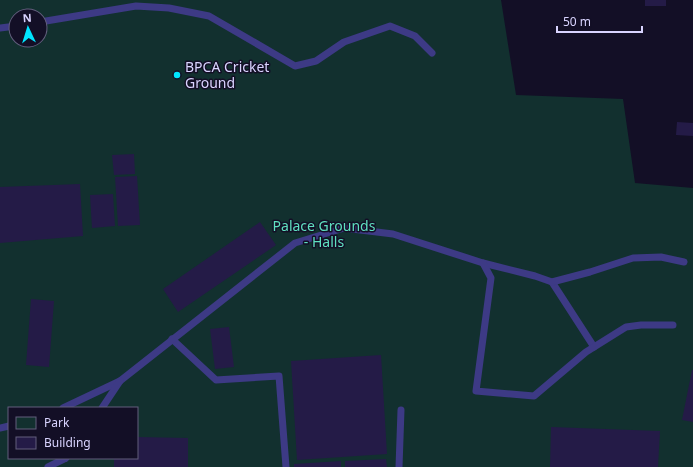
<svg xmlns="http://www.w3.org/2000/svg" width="693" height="467" font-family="'Noto Sans',sans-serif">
<rect width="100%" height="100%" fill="#130f26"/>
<path fill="#12302f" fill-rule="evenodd" d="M0,0h501l15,95 107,4 12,84 58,5v279h-693zM16,16h24v24h-24zM9,408h128v50h-128z"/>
<g fill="#241b47">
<rect x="645" y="0" width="21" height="6"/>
<polygon points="677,122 693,123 693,136 676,135"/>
<polygon points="134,154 135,174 114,175 112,155"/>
<polygon points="137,176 140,225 118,226 115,177"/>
<polygon points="80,184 83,236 0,243 0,187"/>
<polygon points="113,194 115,226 92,228 90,195"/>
<polygon points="260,222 276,245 178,312 163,289"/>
<polygon points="31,299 54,301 49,367 26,365"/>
<polygon points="229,327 234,367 215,369 210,329"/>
<polygon points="381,355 387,454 297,460 291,361"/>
<polygon points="692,370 693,370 693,422 682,420"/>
<polygon points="551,427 660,431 658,467 550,467"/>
<polygon points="137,437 188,438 188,467 114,467 114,458 137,458"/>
<polygon points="386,459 387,467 345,467 345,461"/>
<polygon points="341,461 341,467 294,467 294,464"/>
</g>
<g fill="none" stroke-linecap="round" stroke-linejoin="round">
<g stroke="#3d3a85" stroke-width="7">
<polyline points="40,22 136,6 169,8 209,16 295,66 316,61 344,42 390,26 415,36 432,53"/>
<polyline points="0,28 16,26"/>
<polyline points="483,263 535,276 552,282 594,347"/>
<polyline points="552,282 590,272 633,258 661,257 684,262"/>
<polyline points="172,339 216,380 279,376 286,467"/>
<polyline points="63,408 120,381 295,243 344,228 393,234 483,263 491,278 476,391 534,396 586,352 626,327 641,325 673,325"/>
<polyline points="102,408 120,381"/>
<polyline points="0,428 9,426"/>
<polyline points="48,467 66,458"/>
<polyline points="399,467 401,410"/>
</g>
</g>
<circle fill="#00e5ff" stroke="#130f26" stroke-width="1.5" cx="177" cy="75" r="4"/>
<g text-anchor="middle" stroke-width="3" stroke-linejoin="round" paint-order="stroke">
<g font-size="14" fill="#d9d4ff" stroke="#130f26" text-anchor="start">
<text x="185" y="72">BPCA Cricket<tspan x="185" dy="16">Ground</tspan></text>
</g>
<g font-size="14" fill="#5fe0c0" stroke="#130f26">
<text x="324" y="231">Palace Grounds<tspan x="324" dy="16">- Halls</tspan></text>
</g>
</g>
<rect x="8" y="407" width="130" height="52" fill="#130f26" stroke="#625e7d"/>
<rect x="16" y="417" width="20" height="12" fill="#12302f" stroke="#625e7d"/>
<text x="44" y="427" font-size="12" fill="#d9d4ff">Park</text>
<rect x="16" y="437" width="20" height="12" fill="#241b47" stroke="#625e7d"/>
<text x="44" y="447" font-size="12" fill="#d9d4ff">Building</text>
<g transform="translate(28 28) rotate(356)"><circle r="19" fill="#130f26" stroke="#625e7d"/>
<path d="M0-3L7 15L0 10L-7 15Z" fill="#00e5ff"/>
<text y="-6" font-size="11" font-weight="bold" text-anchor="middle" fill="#d9d4ff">N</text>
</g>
<path d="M557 26v6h85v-6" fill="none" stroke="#d9d4ff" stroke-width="2"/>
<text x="563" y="26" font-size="12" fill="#d9d4ff" stroke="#130f26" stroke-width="3" paint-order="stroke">50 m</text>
</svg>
